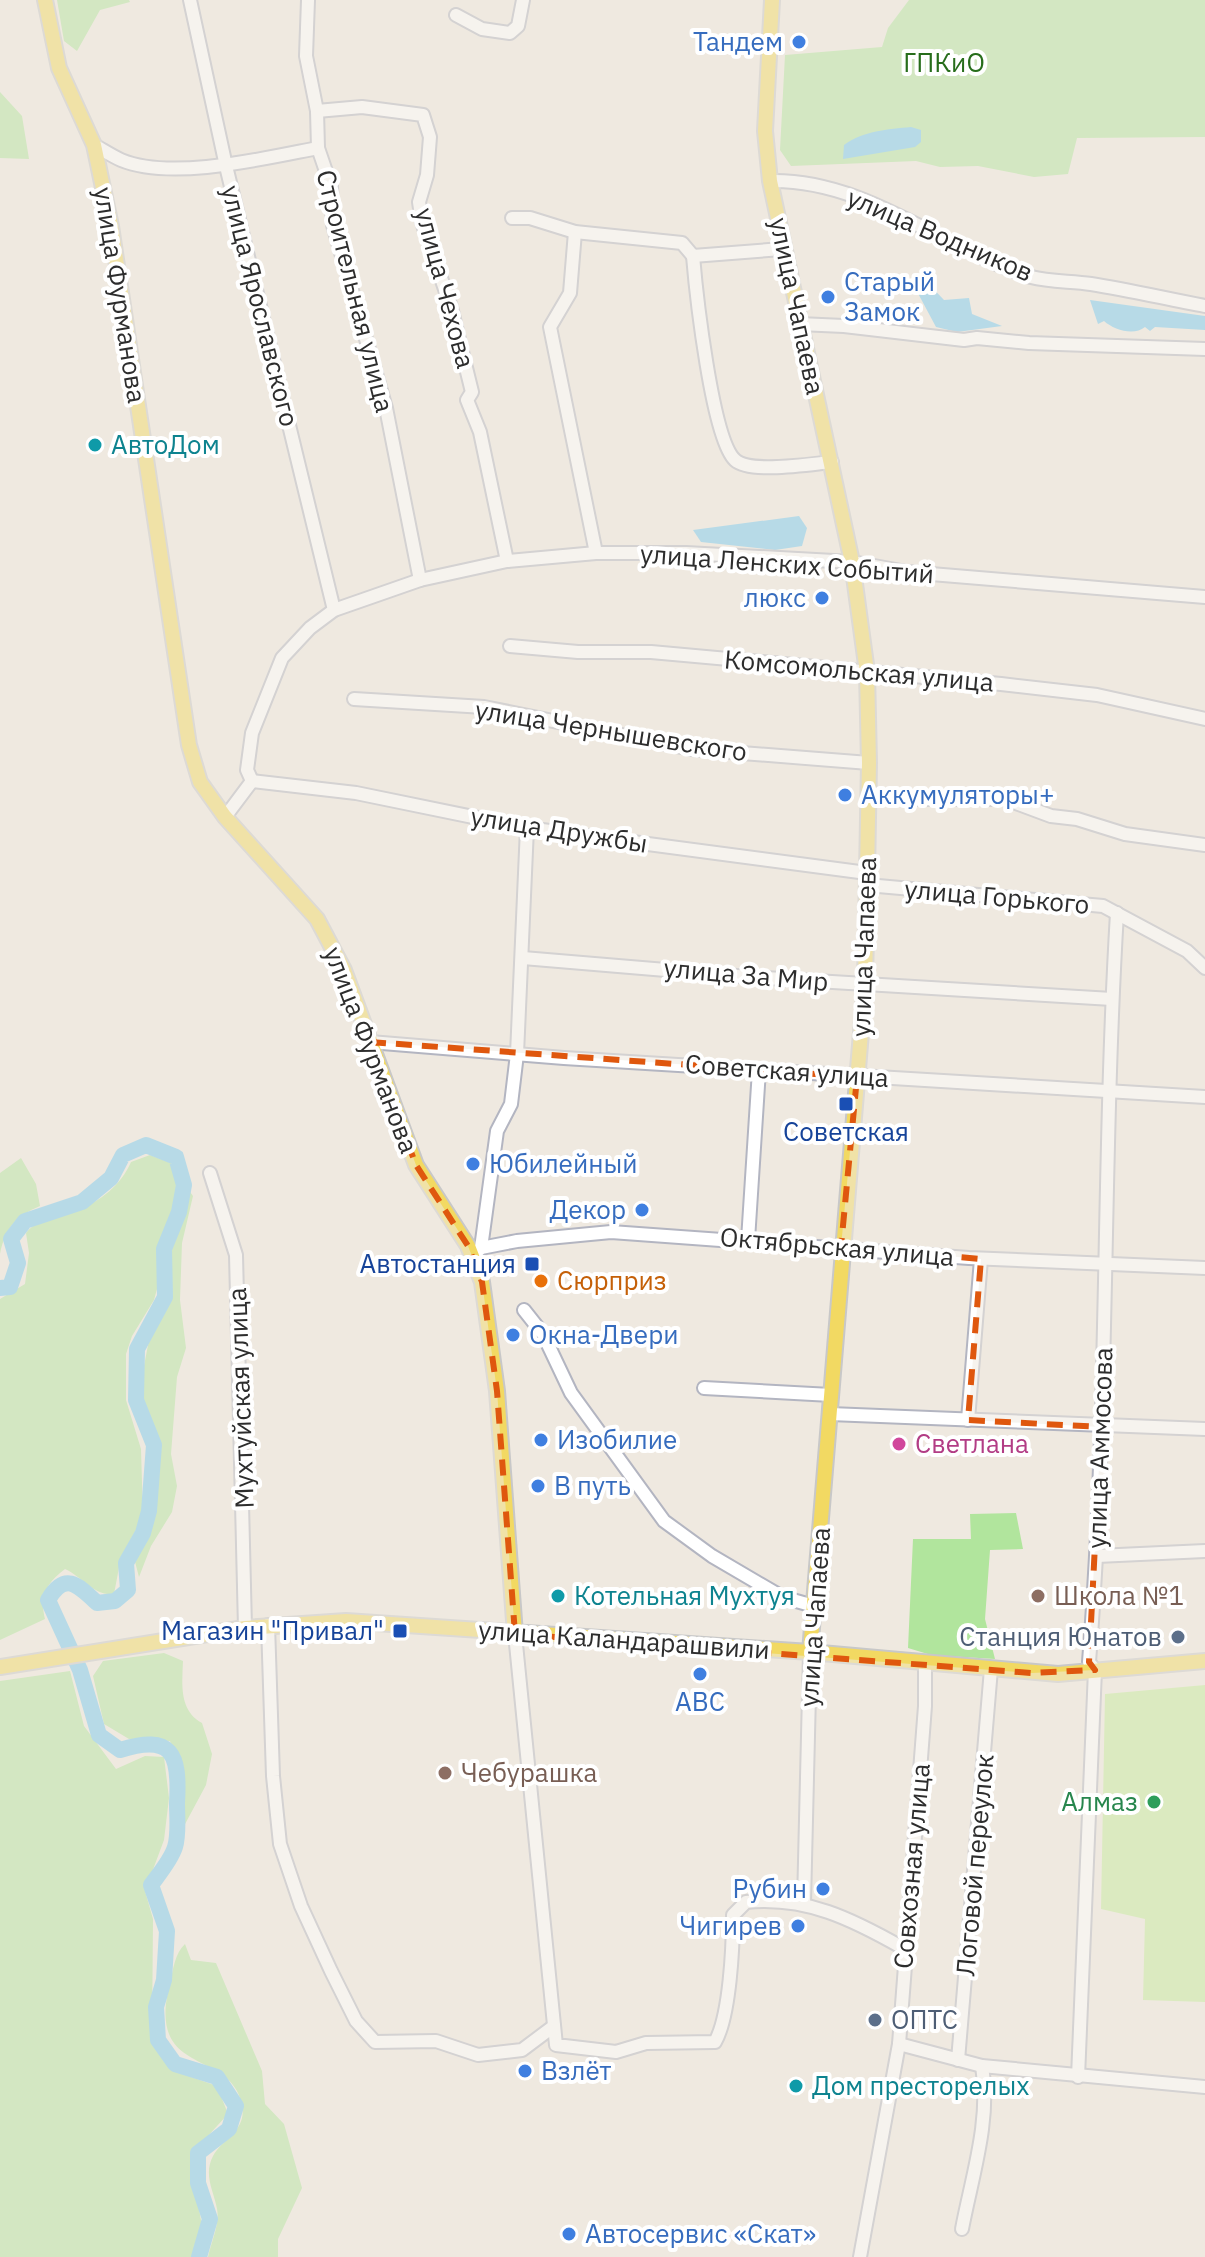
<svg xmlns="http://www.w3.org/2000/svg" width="1205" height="2257" font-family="'IBM Plex Sans',sans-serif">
<rect width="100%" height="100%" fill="#efe9e0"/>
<g fill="#b1e59d">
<polygon points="57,0 129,0 130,2 100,10 77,51 64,41"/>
<polygon points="909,0 1205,0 1205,137 1077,138 1068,174 1034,177 978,166 940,167 916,161 791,166 780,150 785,55 882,47 888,28"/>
<polygon points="0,92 22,116 29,159 0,158"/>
<path d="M150,1155l21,8 8,23 -21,71 2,21 -6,22 -22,36 -6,18v46l15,49 2,68 -22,40 -7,37c-21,2 -31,-17 -49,-25 -18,14 -26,26 -20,50l-45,21v-341l25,-15 4,-31 -3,-20c14,-17 31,-15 50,-22 25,-10 45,-26 55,-49z"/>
<path d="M21,1158l15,26 4,22c-24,10 -35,22 -40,48v-81z"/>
<polygon points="188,1189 193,1196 182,1243 180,1300 186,1348 177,1377 171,1454 177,1486 172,1512 151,1546 139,1577 134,1558 153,1518 159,1469 159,1441 144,1402 143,1371 149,1340 168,1306 170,1249"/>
<polygon points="1016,1513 1023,1549 990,1550 985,1619 995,1659 931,1655 908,1648 913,1539 971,1539 970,1514"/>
<path d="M164,1653l19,8c-1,24 -4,49 19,62l10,31 -6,31 -22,41 1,-45 -15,-40 -41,-2 -25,-15 -11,-48 10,-15z"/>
<polygon points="70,1671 84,1726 116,1769 145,1756 164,1757 169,1798 164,1840 145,1891 153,1919 152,2035 165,2062 191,2077 217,2086 228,2114 195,2150 193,2175 202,2226 195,2257 0,2257 0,1681"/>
<path d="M185,1944l6,16 25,3 46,108 3,33 19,20 18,64 -24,51v18h-70c3,-14 12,-34 9,-48 -3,-18 -14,-34 -4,-53 10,-18 34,-25 29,-51 -11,-58 -97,-26 -72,-122 3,-13 5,-30 15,-39z"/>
</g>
<polygon fill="#c4ec99" points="1205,1685 1205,2002 1143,2000 1145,1919 1101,1909 1105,1694"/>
<g fill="#74c8f0">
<path d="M911,127l10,3v12l-6,5 -72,12 1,-14c19,-14 44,-16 67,-18z"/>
<polygon points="923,278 944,300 969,298 972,314 1002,326 957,332 936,327 913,284"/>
<path d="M1090,300l115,16v14l-50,-3 -5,4 -5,-4c-11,9 -31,3 -41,-6l-6,3z"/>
<polygon points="799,516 807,528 802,546 775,550 701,542 693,530"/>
</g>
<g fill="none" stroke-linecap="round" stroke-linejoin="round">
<path stroke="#74c8f0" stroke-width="16" d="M0,1288l10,-1 8,-24 -7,-24 14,-18 57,-19 29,-24 12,-23 23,-10 30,12 8,28 -5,27 -15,37 1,48 -28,52 -1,51 18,45 -5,66 -6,22 -17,30 2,27 -13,11 -18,2c-19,-18 -32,-32 -49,-3l32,70 19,65 21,15c52,-16 60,3 57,53 0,13 2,32 -2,44 -4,13 -16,27 -24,38l16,46 -3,49 -8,27 2,33 17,24 42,13 19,29 -7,23 -31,24v30l12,36 -11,38"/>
<defs>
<g id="minor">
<polyline points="190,0 226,166 334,610"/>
<polyline points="308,0 306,56 317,111 318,148 331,186 333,225 386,408 420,580"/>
<polyline points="456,15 482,29 510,33 518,26 523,0"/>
<polyline points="317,111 362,107 423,115 430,137 427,175 419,202 422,222 451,307 472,392 467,400 480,432 507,561"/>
<path d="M94,145c9,5 18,11 27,15 50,21 145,-2 197,-12"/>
<path d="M770,181c97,-2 172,68 261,96 19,5 41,4 60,7 38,6 76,15 114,22"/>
<polyline points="512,218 530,218 575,232 682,243 693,256 782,249"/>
<polyline points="575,232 570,293 550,327 596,553"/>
<path d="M693,256c3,36 19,183 42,204 15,14 76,4 97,2"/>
<polyline points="799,324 844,326 964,340 977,338 1029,343 1205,349"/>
<polyline points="510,646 578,652 651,652 1001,684 1097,695 1205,719"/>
<polyline points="354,699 484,707 691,749 869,763"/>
<polyline points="252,781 356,793 527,828 867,873"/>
<polyline points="868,793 906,799 1005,799 1051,816 1077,819 1125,834 1205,845"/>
<polyline points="225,817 252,781 247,770 252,733 282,658 310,628 334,610 420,580 507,561 596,553 686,553 852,562 907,572 1205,597"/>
<polyline points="867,885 1103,906 1187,951 1205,968"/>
<polyline points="523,958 749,977 1112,999"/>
<polyline points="370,1042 564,1058 1205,1097"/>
<polyline points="210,1173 236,1255 245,1628"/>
<polyline points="748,1240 759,1070"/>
<polyline points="481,1248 497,1131 511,1104 517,1054 527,828"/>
<polyline points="473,1256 481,1248 517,1241 611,1232 969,1258 1205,1268"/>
<polyline points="524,1310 543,1334 571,1393 664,1521 712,1556 782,1597 814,1606"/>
<polyline points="704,1388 831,1395"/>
<polyline points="830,1414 1205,1429"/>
<polyline points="968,1420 981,1259"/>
<polyline points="1097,1556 1205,1551"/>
<polyline points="268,1625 273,1776 280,1844 301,1906 331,1971 356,2021 375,2042 436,2041 478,2055 522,2050 554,2026"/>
<path d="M515,1634l41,411 60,7 30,-9 69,-1c15,-26 18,-96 18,-127l13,-13c60,-6 106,17 157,46"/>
<polyline points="804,1903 810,1652"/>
<polyline points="899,2044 982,2066 1205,2087"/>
<polyline points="958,2060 991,1669"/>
<path d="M1078,2077l17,-407 -6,-8c20,-249 13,-499 28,-749"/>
<path d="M962,2229c10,-53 29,-109 20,-163"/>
<polyline points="860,2257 899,2044 925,1706 925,1664"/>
</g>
<g id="major">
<polyline points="45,0 59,68 94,145 111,226 189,745 200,782 225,817 317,919 344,970 416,1165 468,1246 482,1282 497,1391 515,1634"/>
<polyline points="772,0 765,131 770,181 852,562 867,672 869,763 865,984 810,1652"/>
<polyline points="0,1667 245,1628 346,1621 810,1652 1058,1674 1205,1661"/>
</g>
</defs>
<use href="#minor" stroke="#b3b5c1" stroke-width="16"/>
<use href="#major" stroke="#c8c8c8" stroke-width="18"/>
<use href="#minor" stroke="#fff" stroke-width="12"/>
<use href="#major" stroke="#f2d962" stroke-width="14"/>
</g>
<path d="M0 0H1205V2257H0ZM370,1042l487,35 -16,170 140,12 -13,161 133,7 -12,235 6,8 -63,3 -517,-39 -18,-243 -15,-109 -14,-36 -52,-81z" fill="#efe9e0" fill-opacity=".55" fill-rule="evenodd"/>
<path fill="none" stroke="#df570e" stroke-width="6" stroke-dasharray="16 10" stroke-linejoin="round" d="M370,1042l487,35 -16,170 140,12 -13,161 133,7 -12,235 6,8 -63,3 -517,-39 -18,-243 -15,-109 -14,-36 -52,-81z"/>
<g fill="#3f7fe0" stroke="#fff" stroke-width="3">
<circle cx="799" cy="42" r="8"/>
<circle cx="828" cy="297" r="8"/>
<circle cx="822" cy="598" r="8"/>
<circle cx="845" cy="795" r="8"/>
<circle cx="473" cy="1164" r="8"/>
<circle cx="642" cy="1210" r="8"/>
<circle cx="513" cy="1335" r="8"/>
<circle cx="541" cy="1440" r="8"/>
<circle cx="538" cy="1486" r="8"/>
<circle cx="700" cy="1674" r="8"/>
<circle cx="823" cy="1889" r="8"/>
<circle cx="798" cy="1926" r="8"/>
<circle cx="525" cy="2071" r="8"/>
<circle cx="569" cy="2234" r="8"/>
</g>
<g fill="#0f9aa8" stroke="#fff" stroke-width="3">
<circle cx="95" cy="445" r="8"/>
<circle cx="558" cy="1596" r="8"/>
<circle cx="796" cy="2086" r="8"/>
</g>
<g fill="#1a4fb4" stroke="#fff" stroke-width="3">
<rect x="838" y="1096" width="16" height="16" rx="4"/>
<rect x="524" y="1256" width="16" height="16" rx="4"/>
<rect x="392" y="1623" width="16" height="16" rx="4"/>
</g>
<circle fill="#e8710a" stroke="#fff" stroke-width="3" cx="541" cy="1281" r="8"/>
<circle fill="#d1479c" stroke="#fff" stroke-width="3" cx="899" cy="1444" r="8"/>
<g fill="#8d6e63" stroke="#fff" stroke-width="3">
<circle cx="1038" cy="1596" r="8"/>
<circle cx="445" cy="1773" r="8"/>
</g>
<g fill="#5c6f8a" stroke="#fff" stroke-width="3">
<circle cx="1178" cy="1637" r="8"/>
<circle cx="875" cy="2020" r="8"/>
</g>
<circle fill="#2e9e5b" stroke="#fff" stroke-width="3" cx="1154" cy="1802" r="8"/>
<g text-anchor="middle" stroke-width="8" stroke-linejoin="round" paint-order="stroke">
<g font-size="26" fill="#366cbe" stroke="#fff" text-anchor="start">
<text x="783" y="51" text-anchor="end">Тандем</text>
<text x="844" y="291">Старый<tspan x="844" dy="30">Замок</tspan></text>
<text x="806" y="607" text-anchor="end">люкс</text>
<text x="861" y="804">Аккумуляторы+</text>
<text x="489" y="1173">Юбилейный</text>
<text x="626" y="1219" text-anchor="end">Декор</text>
<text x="529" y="1344">Окна-Двери</text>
<text x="557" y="1449">Изобилие</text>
<text x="554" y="1495">В путь</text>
<text x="700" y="1711" text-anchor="middle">ABC</text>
<text x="807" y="1898" text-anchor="end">Рубин</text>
<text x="782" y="1935" text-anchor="end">Чигирев</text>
<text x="541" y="2080">Взлёт</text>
<text x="585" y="2243">Автосервис «Скат»</text>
</g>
<g font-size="26" fill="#276d1b" stroke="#fff">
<text x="944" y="72">ГПКиО</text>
</g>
<g font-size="26" fill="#2d2d2d" stroke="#fff">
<text transform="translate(940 235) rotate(23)" y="9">улица Водников</text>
<text transform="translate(445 288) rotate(75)" y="9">улица Чехова</text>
<text transform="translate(355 291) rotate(76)" y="9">Строительная улица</text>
<text transform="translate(120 295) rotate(81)" y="9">улица Фурманова</text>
<text transform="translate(260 306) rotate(76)" y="9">улица Ярославского</text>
<text transform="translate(797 306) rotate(78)" y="9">улица Чапаева</text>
<text transform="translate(787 564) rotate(4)" y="9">улица Ленских Событий</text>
<text transform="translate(859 671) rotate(5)" y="9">Комсомольская улица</text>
<text transform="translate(611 731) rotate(9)" y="9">улица Чернышевского</text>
<text transform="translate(559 830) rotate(9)" y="9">улица Дружбы</text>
<text transform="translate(997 897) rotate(5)" y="9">улица Горького</text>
<text transform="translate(864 947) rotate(-88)" y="9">улица Чапаева</text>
<text transform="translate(746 975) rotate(5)" y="9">улица За Мир</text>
<text transform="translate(371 1050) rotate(69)" y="9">улица Фурманова</text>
<text transform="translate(787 1071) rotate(4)" y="9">Советская улица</text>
<text transform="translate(837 1247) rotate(5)" y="9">Октябрьская улица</text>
<text transform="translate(241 1398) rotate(-92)" y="9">Мухтуйская улица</text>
<text transform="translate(1100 1448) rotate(-88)" y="9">улица Аммосова</text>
<text transform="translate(815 1617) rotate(-86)" y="9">улица Чапаева</text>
<text transform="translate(624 1640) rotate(4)" y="9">улица Каландарашвили</text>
<text transform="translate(975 1865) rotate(-85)" y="9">Логовой переулок</text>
<text transform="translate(912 1866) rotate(-85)" y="9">Совхозная улица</text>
</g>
<g font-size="26" fill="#0d838f" stroke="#fff" text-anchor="start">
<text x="111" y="454">АвтоДом</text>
<text x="574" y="1605">Котельная Мухтуя</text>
<text x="812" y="2095">Дом престорелых</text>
</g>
<g font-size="26" fill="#164399" stroke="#fff" text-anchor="end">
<text x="846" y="1141" text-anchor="middle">Советская</text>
<text x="516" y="1273">Автостанция</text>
<text x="384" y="1640">Магазин "Привал"</text>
</g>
<g font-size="26" fill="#c56008" stroke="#fff" text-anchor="start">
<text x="557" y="1290">Сюрприз</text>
</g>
<g font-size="26" fill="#b23c85" stroke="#fff" text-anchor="start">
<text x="915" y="1453">Светлана</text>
</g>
<g font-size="26" fill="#785e54" stroke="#fff" text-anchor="start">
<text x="1054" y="1605">Школа №1</text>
<text x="461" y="1782">Чебурашка</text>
</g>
<g font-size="26" fill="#4e5e75" stroke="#fff" text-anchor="end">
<text x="1162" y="1646">Станция Юнатов</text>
<text x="891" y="2029" text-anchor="start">ОПТС</text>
</g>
<g font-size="26" fill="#27864d" stroke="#fff" text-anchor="end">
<text x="1138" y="1811">Алмаз</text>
</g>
</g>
</svg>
